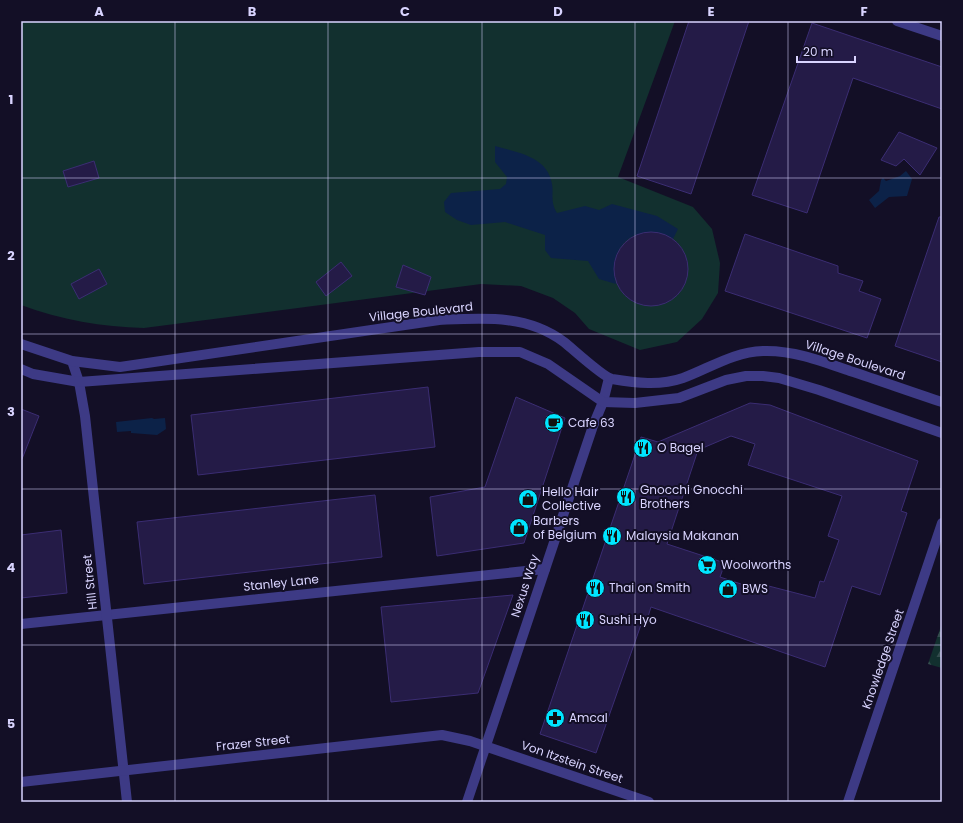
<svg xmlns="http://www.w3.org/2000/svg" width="963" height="823" font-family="Poppins,sans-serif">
<defs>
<pattern id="forest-firs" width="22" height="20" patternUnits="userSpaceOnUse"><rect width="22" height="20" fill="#12302f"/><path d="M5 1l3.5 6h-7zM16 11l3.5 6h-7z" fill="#344d4e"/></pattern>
</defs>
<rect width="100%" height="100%" fill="#130f26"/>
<polygon fill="url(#forest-firs)" points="942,623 942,668 928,664"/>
<path fill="#12302f" d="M21,21h654l-57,156 75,30 19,22 8,34 -2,30 -16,26 -25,23 -37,8 -51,-21 -14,-16 -22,-15 -32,-12 -40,-2 -337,44c-42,-1 -83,-8 -123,-23z"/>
<g fill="#0c2248">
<path d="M495,146c20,6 50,10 56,34 4,12 -2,20 6,33l28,-7 14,4 13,-6 45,12 21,13 -5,10c-37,-19 -66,6 -57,45l-17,-5 -11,-18 -37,-3 -6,-8v-15l-40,-13 -34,3 -14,-5 -12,-8 -1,-10 7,-9 49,-4 6,-5 1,-7 -12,-15z"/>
<polygon points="906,171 912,179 907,196 889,197 875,208 869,200 879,191 881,180 883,178 886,181 900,176"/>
<polygon points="152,418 154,419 165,418 166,429 157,435 131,433 131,431 117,432 116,422"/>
</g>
<g fill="#241b47" stroke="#3b2d73" fill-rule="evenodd">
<polygon points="689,21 749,21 691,194 637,176"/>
<polygon points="812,23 942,67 942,109 853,78 807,213 752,195"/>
<polygon points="899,132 937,148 920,175 904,159 896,166 881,160"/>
<polygon points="94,161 99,178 68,187 63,171"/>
<polygon points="939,217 942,217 942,362 895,346"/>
<circle cx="651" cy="269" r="37"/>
<polygon points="745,234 838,266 838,273 863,281 859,291 881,299 867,338 725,291"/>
<polygon points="341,262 352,276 326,296 316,282"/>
<polygon points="403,265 431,277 425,295 396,287"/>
<polygon points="99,269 107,284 79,299 71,284"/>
<polygon points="428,387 435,447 198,475 191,415"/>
<polygon points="516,397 565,418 524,543 437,556 430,497 485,487"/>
<path d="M750,403l20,2 148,56 -17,50 6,2 -27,82 -28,-9 -27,81 -174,-60 -4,13 -4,-1 -47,134 -56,-19 101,-297 17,5zM731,436l24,8 -7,21 94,31 -14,40 11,4 -15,42 -4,-1 -5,17 -54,-14 -2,6 -39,-13 5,-14 -58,-19 31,-94z"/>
<polygon points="21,409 39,416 22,459 21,459"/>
<polygon points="375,495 382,557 144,584 137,522"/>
<polygon points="61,530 67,593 21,598 21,535"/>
<polygon points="513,595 478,693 391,702 381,607"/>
</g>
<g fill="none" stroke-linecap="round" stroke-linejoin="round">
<polyline stroke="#3d3a85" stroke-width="10" points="21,624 545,569"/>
<g stroke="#3d3a85" stroke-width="10">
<polyline points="897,21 942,36"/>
<polyline points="72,361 79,382 85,416 127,802"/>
<polyline points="21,782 442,735 470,741 649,802"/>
<polyline points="467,802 593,426 603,402 609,378"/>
<polyline points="848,802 942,523"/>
</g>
<g stroke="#3d3a85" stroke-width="10">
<path d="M21,344l51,17 48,6 319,-47c44,-2 88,-6 125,22 9,7 39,35 48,37 24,4 48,7 71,-1 27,-10 50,-26 80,-27 30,-1 59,10 87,20 31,10 61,21 92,31"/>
<polyline points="21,369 33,374 79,382 479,352 520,352 548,364 603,402 635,403 679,398 726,380 746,376 763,376 779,378 819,390 942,433"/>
</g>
</g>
<path fill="none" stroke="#d9d4ff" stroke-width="1" stroke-opacity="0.55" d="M175,21v781M328,21v781M482,21v781M635,21v781M788,21v781M21,178h921M21,334h921M21,489h921M21,645h921"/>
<defs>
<symbol id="cafe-disc" viewBox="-11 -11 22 22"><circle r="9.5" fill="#00e5ff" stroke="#130f26"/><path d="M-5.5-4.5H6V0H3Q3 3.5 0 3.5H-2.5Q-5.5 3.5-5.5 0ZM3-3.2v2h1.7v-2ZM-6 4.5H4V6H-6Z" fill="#111"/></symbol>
<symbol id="restaurant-disc" viewBox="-11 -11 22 22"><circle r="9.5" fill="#00e5ff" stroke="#130f26"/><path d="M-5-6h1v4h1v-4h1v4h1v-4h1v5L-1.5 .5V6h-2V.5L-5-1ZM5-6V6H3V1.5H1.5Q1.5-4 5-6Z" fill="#111"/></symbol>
<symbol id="shop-disc" viewBox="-11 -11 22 22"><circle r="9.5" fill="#00e5ff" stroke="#130f26"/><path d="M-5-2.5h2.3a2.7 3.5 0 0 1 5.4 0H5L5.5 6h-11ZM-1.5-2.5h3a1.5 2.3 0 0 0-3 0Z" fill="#111"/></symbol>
<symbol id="supermarket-disc" viewBox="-11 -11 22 22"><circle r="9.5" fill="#00e5ff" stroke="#130f26"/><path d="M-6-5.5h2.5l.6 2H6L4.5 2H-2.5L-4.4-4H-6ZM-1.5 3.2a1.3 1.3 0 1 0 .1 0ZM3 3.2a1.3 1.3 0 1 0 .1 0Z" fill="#111"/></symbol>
<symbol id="pharmacy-disc" viewBox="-11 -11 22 22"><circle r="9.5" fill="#00e5ff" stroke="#130f26"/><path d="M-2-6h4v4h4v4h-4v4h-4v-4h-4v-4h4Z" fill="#111"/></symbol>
</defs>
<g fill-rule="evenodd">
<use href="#cafe-disc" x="543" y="412" width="22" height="22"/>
<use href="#restaurant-disc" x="632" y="437" width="22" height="22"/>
<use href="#restaurant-disc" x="615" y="486" width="22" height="22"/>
<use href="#shop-disc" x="517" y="488" width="22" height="22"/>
<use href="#shop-disc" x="508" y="517" width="22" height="22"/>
<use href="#restaurant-disc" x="601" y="525" width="22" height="22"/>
<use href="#supermarket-disc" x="696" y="554" width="22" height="22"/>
<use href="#restaurant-disc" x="584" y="577" width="22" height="22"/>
<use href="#shop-disc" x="717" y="578" width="22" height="22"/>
<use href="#restaurant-disc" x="574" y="609" width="22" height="22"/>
<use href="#pharmacy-disc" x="544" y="707" width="22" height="22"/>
</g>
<g text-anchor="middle" stroke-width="4" stroke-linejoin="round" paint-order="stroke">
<g font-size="12" fill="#d9d4ff" stroke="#130f26">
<text transform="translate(421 312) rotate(-6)" y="4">Village Boulevard</text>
<text transform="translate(855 360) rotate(18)" y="4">Village Boulevard</text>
<text transform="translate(90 582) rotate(-96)" y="4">Hill Street</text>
<text transform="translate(281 583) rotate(-6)" y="4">Stanley Lane</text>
<text transform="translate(525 586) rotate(-72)" y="4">Nexus Way</text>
<text transform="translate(883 659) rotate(-71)" y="4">Knowledge Street</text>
<text transform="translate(253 743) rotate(-6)" y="4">Frazer Street</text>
<text transform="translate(572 762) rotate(19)" y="4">Von Itzstein Street</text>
</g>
<g font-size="12" fill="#d9d4ff" stroke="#130f26" text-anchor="start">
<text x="568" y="427">Cafe 63</text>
<text x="657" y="452">O Bagel</text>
<text x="640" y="494">Gnocchi Gnocchi<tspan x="640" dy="14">Brothers</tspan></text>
<text x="542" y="496">Hello Hair<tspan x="542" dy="14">Collective</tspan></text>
<text x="533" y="525">Barbers<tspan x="533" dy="14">of Belgium</tspan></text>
<text x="626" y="540">Malaysia Makanan</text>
<text x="721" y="569">Woolworths</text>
<text x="609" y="592">Thai on Smith</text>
<text x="742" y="593">BWS</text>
<text x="599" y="624">Sushi Hyo</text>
<text x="569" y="722">Amcal</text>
</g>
</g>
<rect width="963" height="823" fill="none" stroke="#130f26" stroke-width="44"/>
<path d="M797 56v6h58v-6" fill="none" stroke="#d9d4ff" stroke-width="2"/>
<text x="803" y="56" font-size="12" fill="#d9d4ff" stroke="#130f26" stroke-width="3" paint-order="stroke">20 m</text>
<rect x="22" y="22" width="919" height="779" fill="none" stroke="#d9d4ff" stroke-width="1.5"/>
<g font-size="13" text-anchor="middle" font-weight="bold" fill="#d9d4ff">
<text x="99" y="16">A</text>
<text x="252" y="16">B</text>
<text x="405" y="16">C</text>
<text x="558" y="16">D</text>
<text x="711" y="16">E</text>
<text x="864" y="16">F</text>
<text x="11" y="104">1</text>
<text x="11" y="260">2</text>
<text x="11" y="416">3</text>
<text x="11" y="572">4</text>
<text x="11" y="728">5</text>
</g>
</svg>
